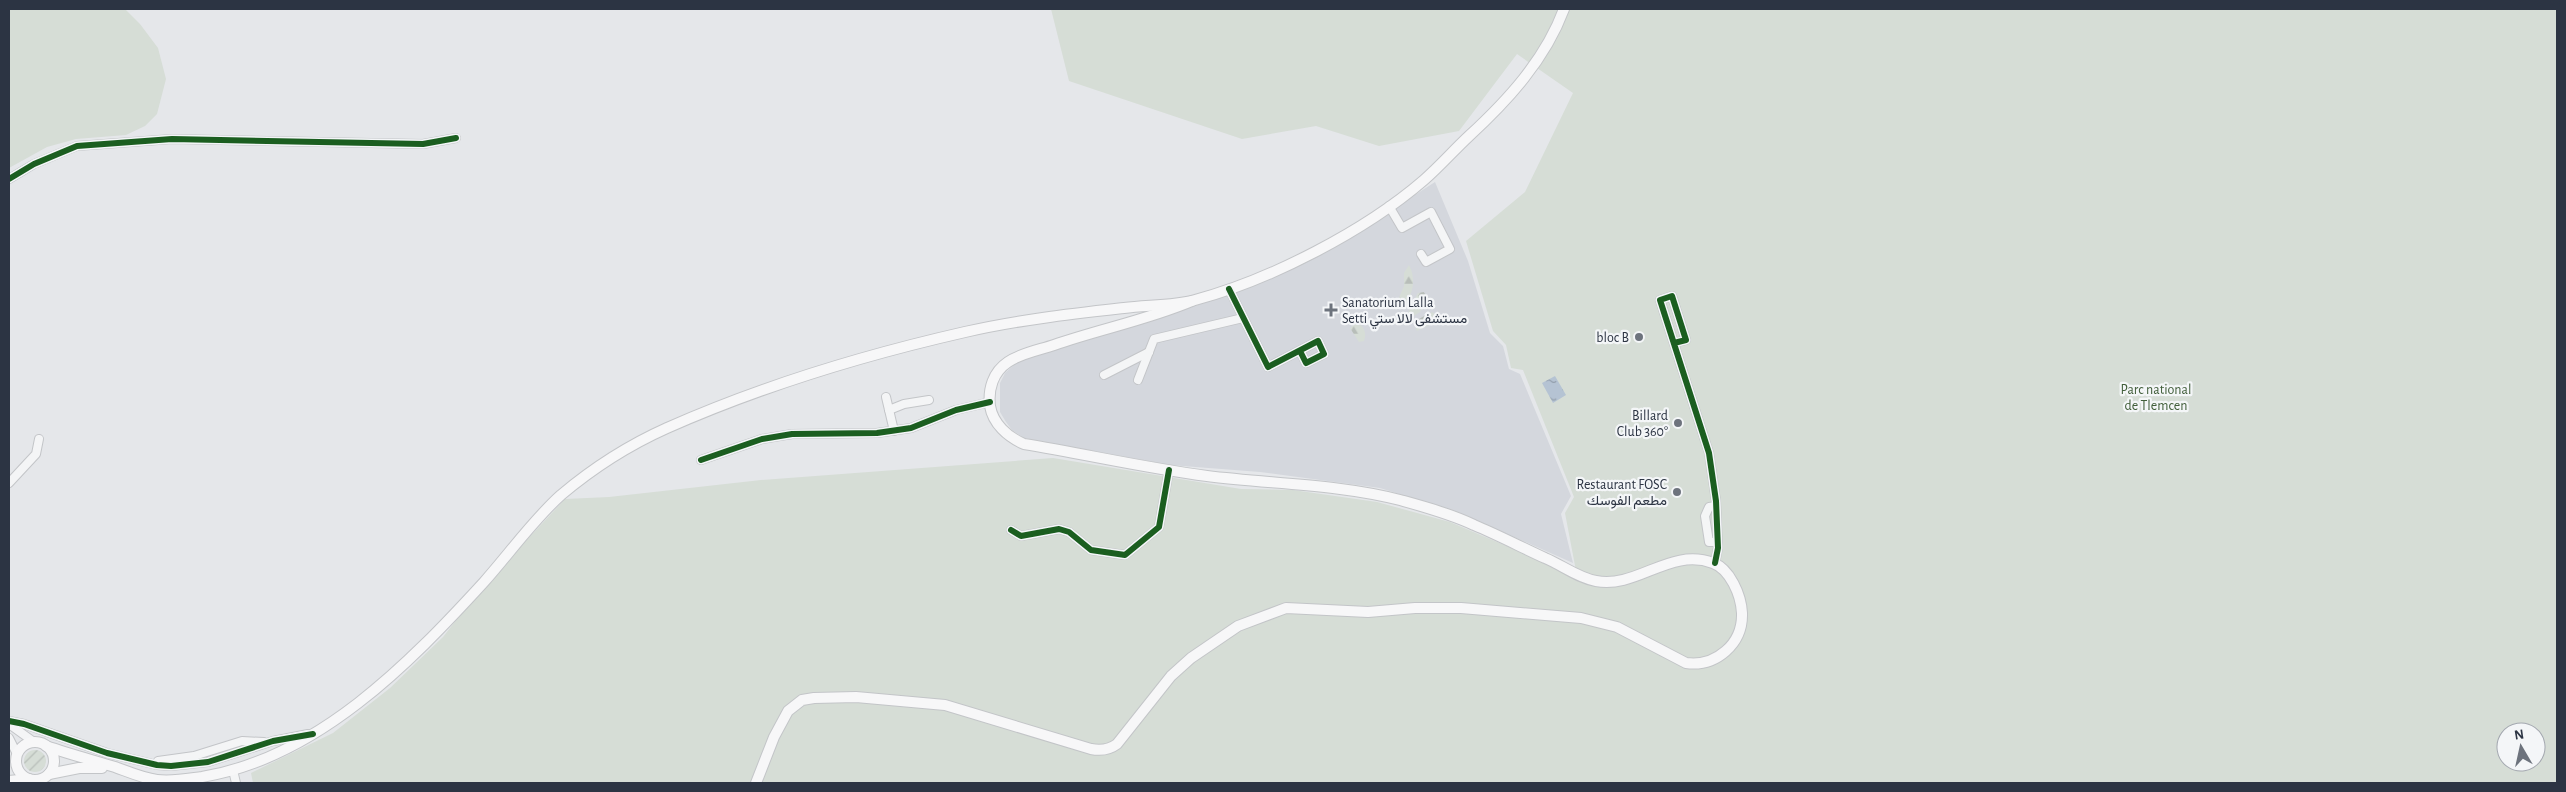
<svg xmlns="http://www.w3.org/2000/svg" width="2566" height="792" font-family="'Alegreya Sans',Vazirmatn,sans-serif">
<defs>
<pattern id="forest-firs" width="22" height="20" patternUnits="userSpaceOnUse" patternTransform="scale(1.25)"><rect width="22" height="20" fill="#d6ddd6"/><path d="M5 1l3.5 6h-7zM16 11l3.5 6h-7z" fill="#b8beb9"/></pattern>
<pattern id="garden-furrows" width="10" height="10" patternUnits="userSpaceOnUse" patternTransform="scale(1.25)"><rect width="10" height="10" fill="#d6ddd6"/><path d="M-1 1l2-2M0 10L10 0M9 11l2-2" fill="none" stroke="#b8beb9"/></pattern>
<pattern id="water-ripples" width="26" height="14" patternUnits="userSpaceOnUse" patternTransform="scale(1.25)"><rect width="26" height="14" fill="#b5c3d3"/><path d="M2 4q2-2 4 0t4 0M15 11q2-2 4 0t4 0" fill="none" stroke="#939fad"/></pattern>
</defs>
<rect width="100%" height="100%" fill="#e5e7ea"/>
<polygon fill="#d4d7dd" points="1435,182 1468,261 1490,333 1503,346 1509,369 1520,374 1571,496 1561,514 1573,563 1460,513 1380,488 1260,472 1170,465 1024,438 1012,430 1006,422 1000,412 1000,383 1005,373 1015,364 1041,353 1149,322 1224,296 1387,213"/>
<g fill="url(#forest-firs)">
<path d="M1409,265c7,13 5,30 -6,41h-3l-2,-6 6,-14v-13z"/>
<polygon points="1424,292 1427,298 1420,312 1406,321 1406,317 1418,293"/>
<polygon points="1432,312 1438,316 1437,321 1417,331 1413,322"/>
<path d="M1356,323c8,2 11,10 8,18l-5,1 -9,-14z"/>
</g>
<g fill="#d6ddd6" fill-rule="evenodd">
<polygon points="9,9 125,9 140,24 158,48 166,79 157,114 145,126 126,135 76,139 47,147 9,168"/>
<path d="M1051,9h1506v774h-2304l-2,-10 82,-40 57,-45 53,-51 35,-45 87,-93 44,-2 152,-17 292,-22 188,31 52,1 84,12 73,20 127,54 -12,-63 9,-16 -51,-127 -12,-2 -5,-23 -13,-14 -27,-90 59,-49 48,-99 -56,-39 -58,77 -80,15 -63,-20 -74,13 -173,-58zM2506,732h30v30h-30z"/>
</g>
<circle fill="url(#garden-furrows)" cx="35" cy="761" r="11"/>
<polygon fill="url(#water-ripples)" points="1555,376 1566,395 1553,403 1542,383"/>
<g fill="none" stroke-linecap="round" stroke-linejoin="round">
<defs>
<g id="minor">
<polyline points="9,179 34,164 77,146 172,139 423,144 456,138"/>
<polyline points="1389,206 1402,228 1431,212 1450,249 1426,262 1421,254"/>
<polyline points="1229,289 1268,367 1318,341 1324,354 1306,363 1300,351"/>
<polyline points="1674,343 1686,340 1672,296 1660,300 1709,453 1716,501 1718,548 1715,563"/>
<polyline points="1104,375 1149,352"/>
<polyline points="1138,380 1154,339 1243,318"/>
<polyline points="886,397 894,431"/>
<polyline points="889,410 904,404 929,400"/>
<polyline points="701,460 762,439 792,434 877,433 911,428 956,410 990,402"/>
<polyline points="9,483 36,454 39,439"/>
<polyline points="1716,506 1709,507 1705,516 1709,542 1718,542"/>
<polyline points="1011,530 1021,536 1059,529 1069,532 1091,550 1125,555 1159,527 1169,470"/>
<polyline points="9,721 24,724 107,753 157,765 171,766 208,762 273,741 308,734"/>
<polyline points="9,724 34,742"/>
<polyline points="9,738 17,754"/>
<polyline points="158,761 194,756 242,741 264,742"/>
<polyline points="233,770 236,783"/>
</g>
<g id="secondary">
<circle cx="35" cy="761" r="19"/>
<path d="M46,746c23,8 46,14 69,21 14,5 27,11 42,13 15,2 30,-1 45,-3 115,-19 207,-113 282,-195 25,-28 49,-62 77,-87 32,-27 68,-50 106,-67 95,-42 197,-73 298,-96 52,-12 106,-18 159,-24 23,-3 49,-2 71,-8 75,-20 170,-69 229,-120 16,-14 29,-29 45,-44 39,-36 76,-76 95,-127"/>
<polyline points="49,774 79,768 102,768"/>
<polyline points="9,781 29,779"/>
<path d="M756,783l18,-46 14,-26 14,-11 12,-2 42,-1 89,8 146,44c10,2 18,1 26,-5l54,-68 20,-18 47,-32 48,-18 82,4 47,-4h46l120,10 36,9 69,36c30,4 57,-19 56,-50 -1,-18 -12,-44 -29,-50 -43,-16 -76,26 -117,18 -18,-3 -34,-16 -51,-23 -24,-11 -47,-23 -71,-33 -23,-11 -49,-18 -74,-25 -62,-16 -129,-16 -193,-24 -61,-8 -122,-22 -183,-32 -16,-7 -31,-20 -34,-38 -2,-17 3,-34 18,-44 13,-9 31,-12 46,-17 46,-16 93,-25 138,-44"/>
</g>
</defs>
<use href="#minor" stroke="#c3c5c8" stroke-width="10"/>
<use href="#secondary" stroke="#c3c5c8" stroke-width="12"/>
<use href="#minor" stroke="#f4f5f6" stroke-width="8"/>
<use href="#secondary" stroke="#f7f7f8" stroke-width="10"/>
<defs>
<g id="cycleway">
<polyline points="9,179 34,164 77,146 172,139 423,144 456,138"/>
<polyline points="1229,289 1268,367 1318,341 1324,354 1306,363 1300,351"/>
<polyline points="1674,343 1686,340 1672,296 1660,300 1709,453 1716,501 1718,548 1715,563"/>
<polyline points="701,460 762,439 792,434 877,433 911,428 956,410 990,402"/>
<polyline points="1011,530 1021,536 1059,529 1069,532 1091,550 1125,555 1159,527 1169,470"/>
<polyline points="9,721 24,724 107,753 157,765 171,766 208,762 273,741 313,734"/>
</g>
</defs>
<use href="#cycleway" stroke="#f4f6f8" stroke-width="9"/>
<use href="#cycleway" stroke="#1b5e20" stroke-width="6"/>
</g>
<g fill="#6d737d" stroke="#f4f6f8" stroke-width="2">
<path d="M1328.5 302.5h5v5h5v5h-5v5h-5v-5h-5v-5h5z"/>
<circle cx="1639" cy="337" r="5"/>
<circle cx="1678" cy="423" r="5"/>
<circle cx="1677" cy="492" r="5"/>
</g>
<g text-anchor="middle" stroke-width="4.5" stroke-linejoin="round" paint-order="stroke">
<g font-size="14" fill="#2c3443" stroke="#f4f6f8" text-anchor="end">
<text x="1342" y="307" text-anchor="start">Sanatorium Lalla<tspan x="1342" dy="16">Setti مستشفى لالا ستي</tspan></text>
<text x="1629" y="342">bloc B</text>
<text x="1668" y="420">Billard<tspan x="1668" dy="16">Club 360°</tspan></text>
<text x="1667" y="489">Restaurant FOSC<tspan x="1667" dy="16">مطعم الفوسك</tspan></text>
</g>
<g font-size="14" fill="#415e3a" stroke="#f4f6f8">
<text x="2156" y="394">Parc national<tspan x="2156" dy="16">de Tlemcen</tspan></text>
</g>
</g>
<rect width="2566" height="792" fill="none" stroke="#2c3443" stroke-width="20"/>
<g transform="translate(2521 747) rotate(351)"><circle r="24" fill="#f4f6f8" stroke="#a4a8b0"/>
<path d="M0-4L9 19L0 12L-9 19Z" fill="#6d737d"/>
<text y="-8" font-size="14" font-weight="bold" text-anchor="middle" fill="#2c3443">N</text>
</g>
</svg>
